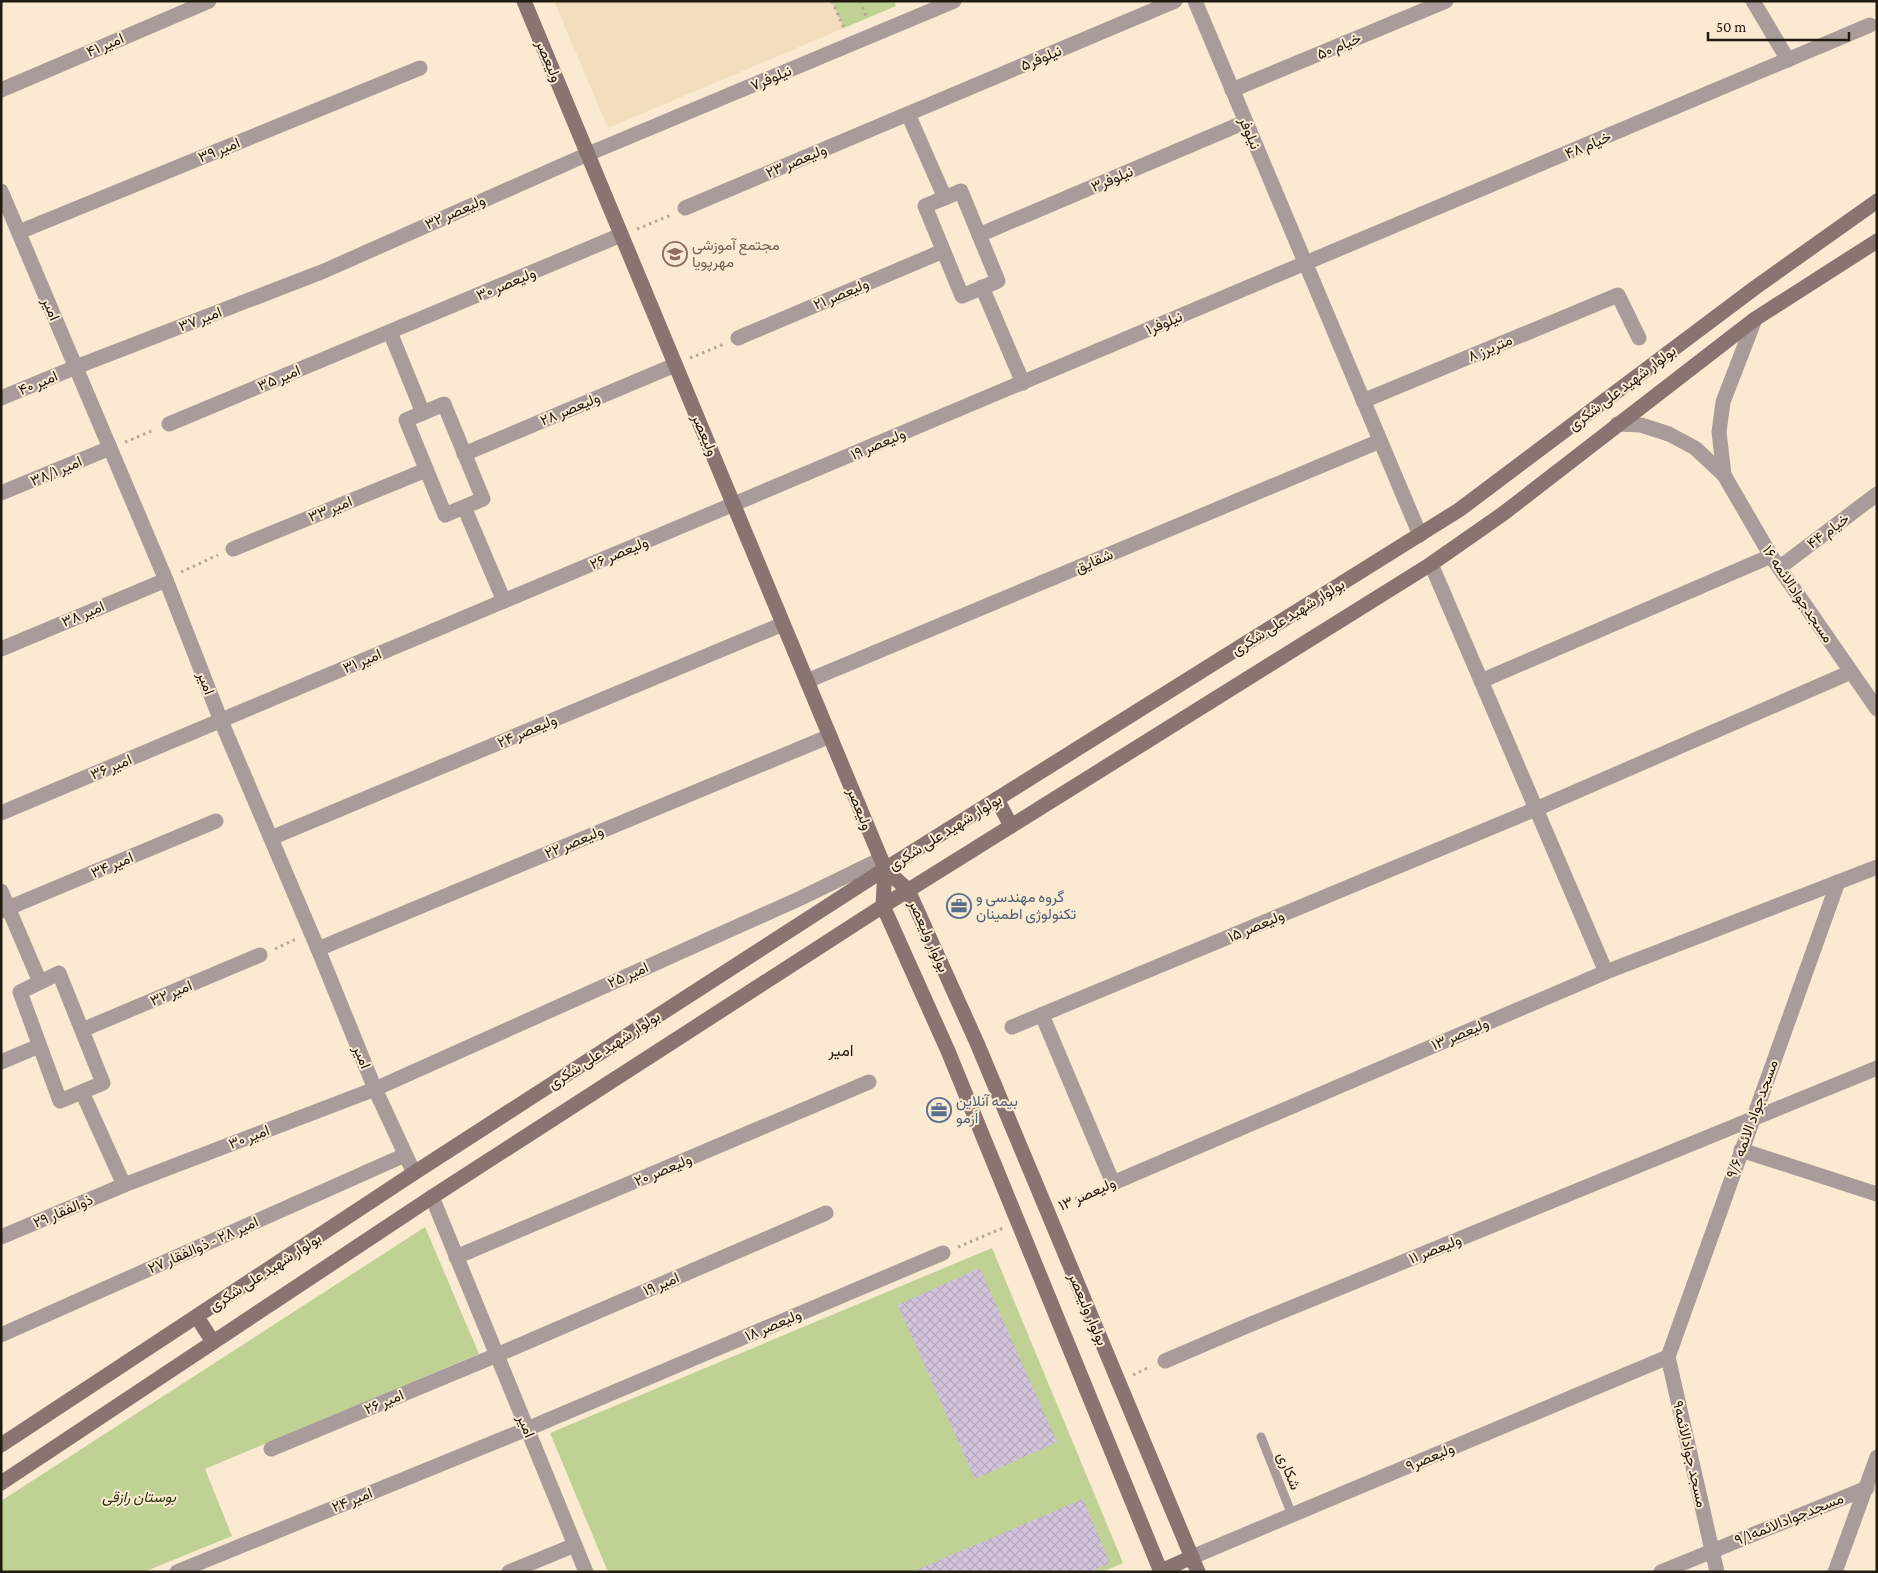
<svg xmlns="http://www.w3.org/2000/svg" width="1878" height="1573" font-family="'Crimson Pro',Vazirmatn,serif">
<defs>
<pattern id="building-cross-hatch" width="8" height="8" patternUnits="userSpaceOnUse" patternTransform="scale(1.25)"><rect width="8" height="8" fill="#d3c4dc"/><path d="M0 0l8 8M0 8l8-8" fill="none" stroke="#b5a8bc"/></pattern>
</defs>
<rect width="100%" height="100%" fill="#faead1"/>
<polygon fill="#f2debe" points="554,1 832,1 844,28 608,128"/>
<g fill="#c0d194">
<polygon points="832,1 894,1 896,6 844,28"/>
<polygon points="425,1227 479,1354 205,1469 232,1536 144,1572 1,1572 1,1501"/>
<polygon points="992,1248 1123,1563 1102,1572 608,1572 550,1433"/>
</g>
<g fill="url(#building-cross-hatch)">
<polygon points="980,1268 1057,1442 975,1479 898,1305"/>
<polygon points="1083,1499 1110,1563 1091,1572 912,1572"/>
</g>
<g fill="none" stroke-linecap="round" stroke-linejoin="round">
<g stroke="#b3a793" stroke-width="3" stroke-dasharray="2.5 4" stroke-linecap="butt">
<polyline points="832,1 844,28 845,28"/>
<polyline points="860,1 867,19"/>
<polyline points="637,229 671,215"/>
<polyline points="690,358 724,344"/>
<polyline points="125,442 154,430"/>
<polyline points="181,572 218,555"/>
<polyline points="275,949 296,939"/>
<polyline points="1063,1204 1098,1189"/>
<polyline points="958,1247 1003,1228"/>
<polyline points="1133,1375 1150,1367"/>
</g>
<polyline stroke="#a99b99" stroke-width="9" points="1261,1437 1292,1515"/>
<g stroke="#a99b99" stroke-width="15">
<polyline points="1195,1 1420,535"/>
<polyline points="1753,1 1788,60"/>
<polyline points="1,90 209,1"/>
<polyline points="1232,90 1446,1"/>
<polyline points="908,114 945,198"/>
<polyline points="1,191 166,580 221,721 318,949 375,1089 414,1173"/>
<polygon points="961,191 998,281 962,296 925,206"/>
<polyline points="685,208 1175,1"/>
<polyline points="19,232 420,68"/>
<polyline points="979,235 1245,122"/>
<polyline points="982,287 1023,383"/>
<polyline points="390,332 423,413"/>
<polyline points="738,338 943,251"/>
<polyline points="1,398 76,367 324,271 588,154 954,1"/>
<polyline points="1363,401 1618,295 1639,338"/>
<polygon points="444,404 483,499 445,515 406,420"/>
<polyline points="169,424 621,235"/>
<polyline points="1617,424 1641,425 1669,434 1695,448 1724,475 1771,556 1877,709"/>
<polyline points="464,454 675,365"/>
<polyline points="1724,475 1719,432 1723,402 1755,319"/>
<polyline points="1,493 110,448"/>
<polyline points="464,507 504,601"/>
<polyline points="233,549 426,470"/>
<polyline points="1431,564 1606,972"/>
<polyline points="1779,568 1877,494"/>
<polyline points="1,649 166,580"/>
<polyline points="807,681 1380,441"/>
<polyline points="1481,681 1771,556"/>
<polyline points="1,813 1870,25"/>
<polyline points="271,838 783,624"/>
<polyline points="1,891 40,982"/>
<polyline points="1,911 216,821"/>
<polyline points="318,949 830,736"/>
<polygon points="59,973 103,1083 60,1101 20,992"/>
<polyline points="1042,1015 1113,1183 1606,972 1877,867"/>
<polyline points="1012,1027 1536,809 1851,672"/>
<polyline points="82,1030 260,955"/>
<polyline points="1,1062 39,1046"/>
<polyline points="82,1092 124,1185"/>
<polyline points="1741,1150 1877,1194"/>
<polyline points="432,1197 586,1572"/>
<polyline points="1,1237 124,1185 375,1089 801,898 881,859"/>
<polyline points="456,1257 869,1082"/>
<polyline points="1,1335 405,1155"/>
<polyline points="1668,1357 1838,882"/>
<polyline points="1668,1357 1717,1572"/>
<polyline points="1165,1361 1249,1325 1877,1068"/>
<polyline points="271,1449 497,1355 826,1213"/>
<polyline points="1192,1557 1668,1357"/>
<polyline points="177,1572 527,1429 943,1253"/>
<polyline points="509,1572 575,1545"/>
<polyline points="1661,1572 1867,1488"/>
<polyline points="1835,1572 1877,1457"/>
</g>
<g stroke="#887471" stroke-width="15">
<polyline points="524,1 881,859 885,869 908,890 977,1043 1198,1572"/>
<polyline points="997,799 1011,826"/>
<polyline points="885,869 883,906 948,1051 1161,1572"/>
<polyline points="197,1317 213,1342"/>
<polyline points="1,1445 414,1173 885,869 1459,510 1756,287 1877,201"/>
<polyline points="1,1483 432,1197 883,906 1431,564 1504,513 1755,319 1877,241"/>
<polyline points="1161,1571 1192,1557"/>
</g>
</g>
<defs>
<symbol id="school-ring" viewBox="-11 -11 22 22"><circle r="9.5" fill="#faead1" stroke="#8d6e63" stroke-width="1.5"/><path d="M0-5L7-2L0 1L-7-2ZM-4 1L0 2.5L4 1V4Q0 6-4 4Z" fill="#8d6e63"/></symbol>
<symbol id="office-ring" viewBox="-11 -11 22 22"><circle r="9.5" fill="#faead1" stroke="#5c6f8a" stroke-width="1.5"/><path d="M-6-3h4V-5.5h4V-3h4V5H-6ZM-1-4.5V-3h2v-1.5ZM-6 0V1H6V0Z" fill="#5c6f8a"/></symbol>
</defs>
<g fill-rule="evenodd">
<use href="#school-ring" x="661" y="240" width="28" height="28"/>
<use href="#office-ring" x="945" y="892" width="28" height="28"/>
<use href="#office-ring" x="925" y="1096" width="28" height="28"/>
</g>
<g text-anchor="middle" stroke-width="4" stroke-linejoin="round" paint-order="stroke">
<g font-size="15" fill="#201a11" stroke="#faead1">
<text transform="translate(105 45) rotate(-23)" y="5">امیر ۴۱</text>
<text transform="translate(1339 46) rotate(-23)" y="5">خیام ۵۰</text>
<text transform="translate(1041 58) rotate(-23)" y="5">نیلوفر۵</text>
<text transform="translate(549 61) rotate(67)" y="5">ولیعصر</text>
<text transform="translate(771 78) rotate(-23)" y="5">نیلوفر۷</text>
<text transform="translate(1250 133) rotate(67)" y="5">نیلوفر</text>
<text transform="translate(1588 145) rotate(-23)" y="5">خیام ۴۸</text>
<text transform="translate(219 150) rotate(-22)" y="5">امیر ۳۹</text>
<text transform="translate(796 161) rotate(-23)" y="5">ولیعصر ۲۳</text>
<text transform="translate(1112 179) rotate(-23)" y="5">نیلوفر۳</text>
<text transform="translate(455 212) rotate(-24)" y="5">ولیعصر ۳۲</text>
<text transform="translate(506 284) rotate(-23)" y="5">ولیعصر ۳۰</text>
<text transform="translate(841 294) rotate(-23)" y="5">ولیعصر ۲۱</text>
<text transform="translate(51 309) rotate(67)" y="5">امیر</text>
<text transform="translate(200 319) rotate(-21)" y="5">امیر ۳۷</text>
<text transform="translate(1164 323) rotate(-23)" y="5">نیلوفر۱</text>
<text transform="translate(1490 348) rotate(-23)" y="5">۸ متریرز</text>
<text transform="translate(279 378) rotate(-23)" y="5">امیر ۳۵</text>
<text transform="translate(38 383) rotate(-23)" y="5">امیر ۴۰</text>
<text transform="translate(1622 388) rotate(-37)" y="5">بولوار شهید علی شکری</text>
<text transform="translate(570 409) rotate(-23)" y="5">ولیعصر ۲۸</text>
<text transform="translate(705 435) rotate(67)" y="5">ولیعصر</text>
<text transform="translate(878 444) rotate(-23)" y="5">ولیعصر ۱۹</text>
<text transform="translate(56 471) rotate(-23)" y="5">امیر ۳۸/۱</text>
<text transform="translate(330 509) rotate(-22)" y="5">امیر ۳۳</text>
<text transform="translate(1828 531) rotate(-37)" y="5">خیام ۴۴</text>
<text transform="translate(619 553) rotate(-23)" y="5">ولیعصر ۲۶</text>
<text transform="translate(1094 561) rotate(-23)" y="5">شقایق</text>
<text transform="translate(1798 594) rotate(56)" y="5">مسجدجوادالائمه ۱۶</text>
<text transform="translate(83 614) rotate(-23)" y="5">امیر ۳۸</text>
<text transform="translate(1288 617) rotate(-32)" y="5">بولوار شهید علی شکری</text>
<text transform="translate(362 661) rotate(-23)" y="5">امیر ۳۱</text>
<text transform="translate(206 683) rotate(69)" y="5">امیر</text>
<text transform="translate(527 731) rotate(-23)" y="5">ولیعصر ۲۴</text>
<text transform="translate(111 767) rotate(-23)" y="5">امیر ۳۶</text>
<text transform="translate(860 809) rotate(68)" y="5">ولیعصر</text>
<text transform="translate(945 832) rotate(-32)" y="5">بولوار شهید علی شکری</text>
<text transform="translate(574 842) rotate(-23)" y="5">ولیعصر ۲۲</text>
<text transform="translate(112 865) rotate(-23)" y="5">امیر ۳۴</text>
<text transform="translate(1256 926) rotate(-23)" y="5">ولیعصر ۱۵</text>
<text transform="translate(929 936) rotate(66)" y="5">بولوار ولیعصر</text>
<text transform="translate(628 975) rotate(-24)" y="5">امیر ۲۵</text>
<text transform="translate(171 993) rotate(-23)" y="5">امیر ۳۲</text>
<text transform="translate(1460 1034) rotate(-23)" y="5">ولیعصر ۱۳</text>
<text transform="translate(604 1050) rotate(-33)" y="5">بولوار شهید علی شکری</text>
<text transform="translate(362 1057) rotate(68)" y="5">امیر</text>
<text transform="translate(1752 1119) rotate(-70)" y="5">مسجدجواد الائمه ۹/۶</text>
<text transform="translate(249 1137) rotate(-21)" y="5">امیر ۳۰</text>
<text transform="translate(663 1170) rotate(-23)" y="5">ولیعصر ۲۰</text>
<text transform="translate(1087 1194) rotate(-24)" y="5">ولیعصر ۱۳</text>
<text transform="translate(63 1211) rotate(-23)" y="5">ذوالفقار ۲۹</text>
<text transform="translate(203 1245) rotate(-24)" y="5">امیر ۲۸ - ذوالفقار ۲۷</text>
<text transform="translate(1435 1249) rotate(-22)" y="5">ولیعصر ۱۱</text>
<text transform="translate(265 1272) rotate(-33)" y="5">بولوار شهید علی شکری</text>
<text transform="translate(661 1284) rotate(-23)" y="5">امیر ۱۹</text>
<text transform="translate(1088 1309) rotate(67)" y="5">بولوار ولیعصر</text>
<text transform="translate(773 1325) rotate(-23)" y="5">ولیعصر ۱۸</text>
<text transform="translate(384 1402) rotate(-23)" y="5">امیر ۲۶</text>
<text transform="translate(526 1426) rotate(67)" y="5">امیر</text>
<text transform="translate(1690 1454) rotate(77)" y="5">مسجد جوادالائمه۹</text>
<text transform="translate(1430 1457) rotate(-23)" y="5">ولیعصر۹</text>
<text transform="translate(1289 1471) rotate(68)" y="5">شکاری</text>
<text transform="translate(352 1500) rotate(-22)" y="5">امیر ۲۴</text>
<text transform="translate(1789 1519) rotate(-22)" y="5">مسجدجوادالائمه۹/۱</text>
</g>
<g font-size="15" fill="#785e54" stroke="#faead1" text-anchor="start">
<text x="692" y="250">مجتمع آموزشی<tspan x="692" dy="17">مهرپویا</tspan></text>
</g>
<g font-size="15" fill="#4e5e75" stroke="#faead1" text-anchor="start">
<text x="976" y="902">گروه مهندسی و<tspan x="976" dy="17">تکنولوژی اطمینان</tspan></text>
<text x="956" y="1106">بیمه آنلاین<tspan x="956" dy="17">اَزمو</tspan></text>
</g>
<g font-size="15" font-style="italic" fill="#2b330f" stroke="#faead1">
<text x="139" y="1502">بوستان رازقی</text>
</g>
<g font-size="16" fill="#201a11" stroke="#faead1">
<text x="841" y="1056">امیر</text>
</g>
</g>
<rect width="1878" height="1573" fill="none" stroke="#201a11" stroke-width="5"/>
<path d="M1708 32v8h141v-8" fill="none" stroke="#201a11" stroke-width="2.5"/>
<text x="1716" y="32" font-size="15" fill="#201a11" stroke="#faead1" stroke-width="4" paint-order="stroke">50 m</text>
</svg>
